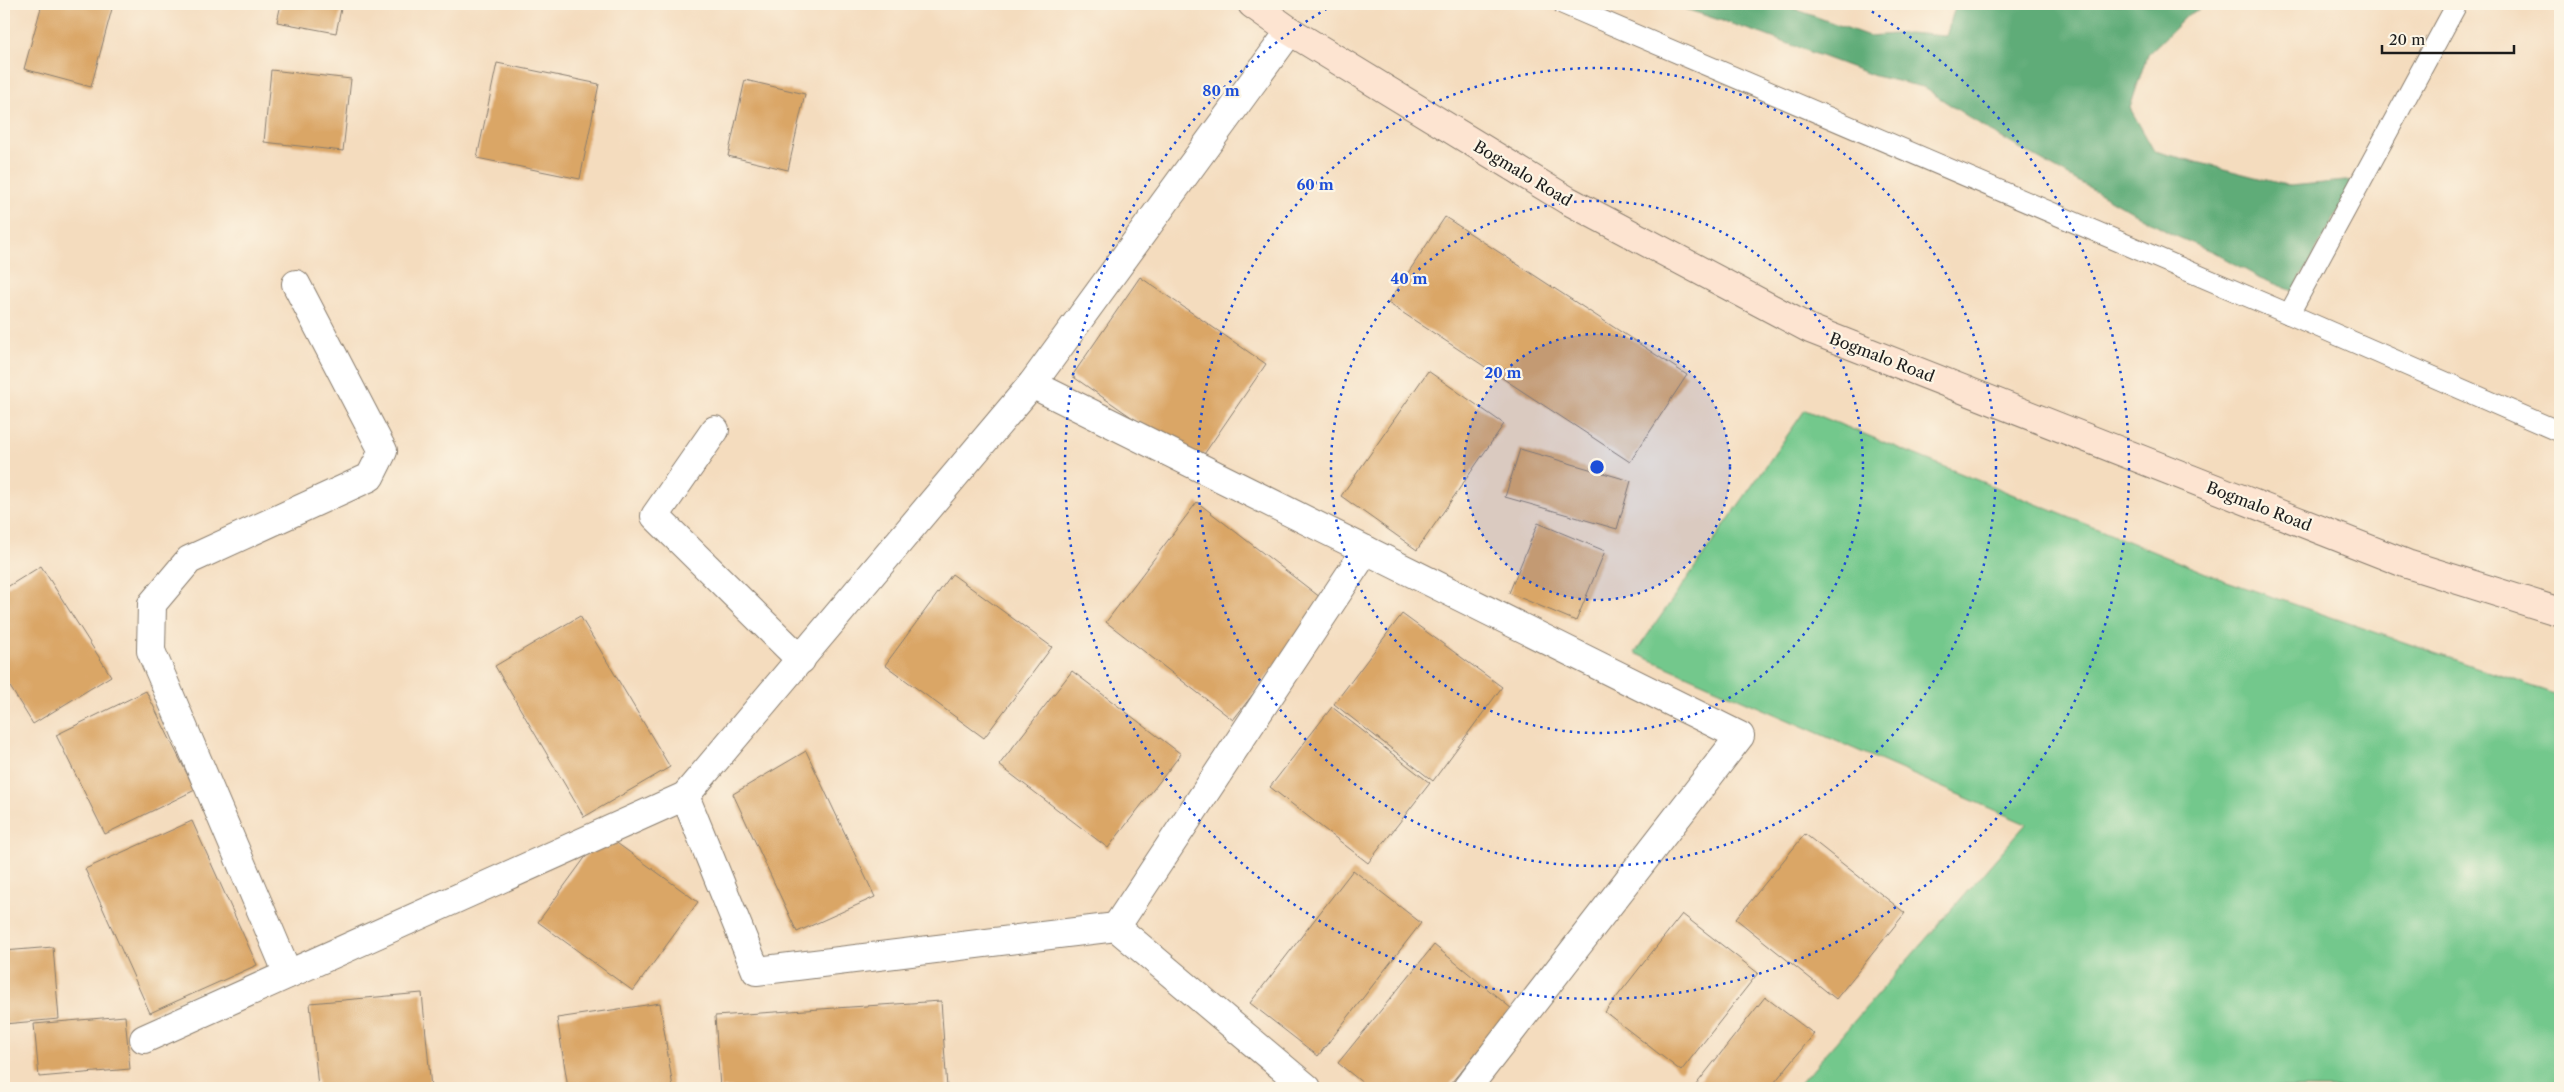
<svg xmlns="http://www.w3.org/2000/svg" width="2564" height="1092" font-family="'Libre Caslon Text',serif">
<rect width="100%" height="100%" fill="#fcf5e5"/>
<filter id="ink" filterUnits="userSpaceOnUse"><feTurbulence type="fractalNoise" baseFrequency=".02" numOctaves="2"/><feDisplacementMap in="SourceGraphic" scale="10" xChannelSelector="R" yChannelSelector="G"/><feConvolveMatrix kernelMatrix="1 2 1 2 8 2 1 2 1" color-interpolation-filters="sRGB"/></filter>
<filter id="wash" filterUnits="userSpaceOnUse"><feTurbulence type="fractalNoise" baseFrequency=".0096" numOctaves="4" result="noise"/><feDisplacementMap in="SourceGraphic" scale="20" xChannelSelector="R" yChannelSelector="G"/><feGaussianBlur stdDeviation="1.12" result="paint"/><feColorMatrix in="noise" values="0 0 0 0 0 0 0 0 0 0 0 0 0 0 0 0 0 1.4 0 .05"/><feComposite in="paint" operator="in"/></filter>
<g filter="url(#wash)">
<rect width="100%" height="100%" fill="#f4dcbe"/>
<polygon fill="#73c88c" stroke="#487254" points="1805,410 2218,578 2560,696 2560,1088 1796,1088 2026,824 1635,653"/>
<polygon fill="#5eac78" stroke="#3d644a" points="1670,4 1781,4 1869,36 1908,33 1946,36 1956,4 2211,4 2189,14 2147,55 2130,108 2154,151 2290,186 2356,180 2293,291 2260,278 2213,252 2171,234 1993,133 1923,87 1875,76 1762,34"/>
<g id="blocks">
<g fill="#daa666">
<polygon points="42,4 113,5 91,87 24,69"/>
<polygon points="281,4 342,4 336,33 277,22"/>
<polygon points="497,63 599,84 580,179 477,158"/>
<polygon points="271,70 351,79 343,151 264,142"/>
<polygon points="745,80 805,94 788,170 728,156"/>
<polygon points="1445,217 1687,375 1630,462 1388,303"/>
<polygon points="1140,277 1266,364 1198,463 1072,376"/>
<polygon points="1428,371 1504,424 1417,550 1341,496"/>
<polygon points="1520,449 1631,481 1617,529 1505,497"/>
<polygon points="1197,502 1325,601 1233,720 1106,622"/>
<polygon points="1538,523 1605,551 1576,621 1509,593"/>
<polygon points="41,566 111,676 33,724 4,677 4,589"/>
<polygon points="952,574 1052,647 984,738 885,665"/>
<polygon points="1402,614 1502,687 1433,781 1334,704"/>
<polygon points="580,616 670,767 584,817 495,666"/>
<polygon points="1072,671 1181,754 1108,848 999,765"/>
<polygon points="146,691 195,790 105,834 56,735"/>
<polygon points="1332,707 1430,783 1368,863 1270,787"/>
<polygon points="806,751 875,897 797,932 733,794"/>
<polygon points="192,821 257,965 150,1013 85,869"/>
<polygon points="603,833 698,902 633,991 538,922"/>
<polygon points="1805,834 1905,913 1836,999 1736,919"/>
<polygon points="1353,870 1421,923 1318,1056 1250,1003"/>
<polygon points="1682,914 1758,973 1681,1071 1605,1012"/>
<polygon points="1434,945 1512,1009 1447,1088 1369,1088 1338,1063"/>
<polygon points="53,947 59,1019 4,1024 4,951"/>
<polygon points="422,993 431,1088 318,1088 310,1003"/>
<polygon points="1765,997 1814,1034 1770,1088 1698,1088 1695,1086"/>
<polygon points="941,1001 947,1088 720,1088 715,1016"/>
<polygon points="660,1003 673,1088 568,1088 557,1018"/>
<polygon points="125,1016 130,1069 39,1077 34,1024"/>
</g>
</g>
</g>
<g filter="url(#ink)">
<use href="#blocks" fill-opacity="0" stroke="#887c6d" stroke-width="1"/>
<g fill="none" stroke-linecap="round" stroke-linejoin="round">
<defs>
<g id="lane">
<polyline points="1563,4 2289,314 2560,432"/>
<polyline points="2289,314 2457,4"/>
</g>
<g id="street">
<polyline points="1032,384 1740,736 1467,1088"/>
<polyline points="715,430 655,516 801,660"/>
<polyline points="685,796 756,971 1116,927 1307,1088"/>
<polyline points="1116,927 1366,550"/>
<polyline points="288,974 151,651 152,604 189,560 370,477 383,451 296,284"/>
<polyline points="144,1039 685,796 1032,384 1290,31"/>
</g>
<polyline id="secondary" points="1252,4 1290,31 1567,200 1810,329 2407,564 2560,612"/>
</defs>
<use href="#lane" stroke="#887c6d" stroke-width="22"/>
<use href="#street" stroke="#887c6d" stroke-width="30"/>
<use href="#secondary" stroke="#887c6d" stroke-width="30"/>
<use href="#lane" stroke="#fff" stroke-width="20"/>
<use href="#street" stroke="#fff" stroke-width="28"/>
<use href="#secondary" stroke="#fde4d1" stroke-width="28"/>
</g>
</g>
<circle cx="1597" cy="467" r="133" fill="#1d4ed8" fill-opacity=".12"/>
<g fill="none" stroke="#1d4ed8" stroke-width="2.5" stroke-dasharray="2.5 5">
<circle cx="1597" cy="467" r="133"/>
<circle cx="1597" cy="467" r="266"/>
<circle cx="1597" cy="467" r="399"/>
<path d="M1859 4A532 532 0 1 1 1335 4"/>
</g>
<g text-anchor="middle" stroke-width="4.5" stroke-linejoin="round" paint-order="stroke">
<g font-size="16" fill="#1c1c1c" stroke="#fcf5e5">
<text transform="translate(1523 173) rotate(31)" y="6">Bogmalo Road</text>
<text transform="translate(1882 357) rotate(21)" y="6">Bogmalo Road</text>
<text transform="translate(2259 506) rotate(21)" y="6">Bogmalo Road</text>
</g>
</g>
<circle cx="1597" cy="467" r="8" fill="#1d4ed8" stroke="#fcf5e5" stroke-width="2.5"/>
<g font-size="15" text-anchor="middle" font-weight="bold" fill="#1d4ed8" stroke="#fcf5e5" stroke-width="4.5" stroke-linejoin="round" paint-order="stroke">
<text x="1221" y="96">80 m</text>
<text x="1315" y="190">60 m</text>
<text x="1409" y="284">40 m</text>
<text x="1503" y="378">20 m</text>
</g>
<rect width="2564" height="1092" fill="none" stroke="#fcf5e5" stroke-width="20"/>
<path d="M2382 45v8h132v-8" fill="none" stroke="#1c1c1c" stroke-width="2.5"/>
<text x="2389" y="45" font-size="15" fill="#1c1c1c" stroke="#fcf5e5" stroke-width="4" paint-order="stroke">20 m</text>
</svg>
